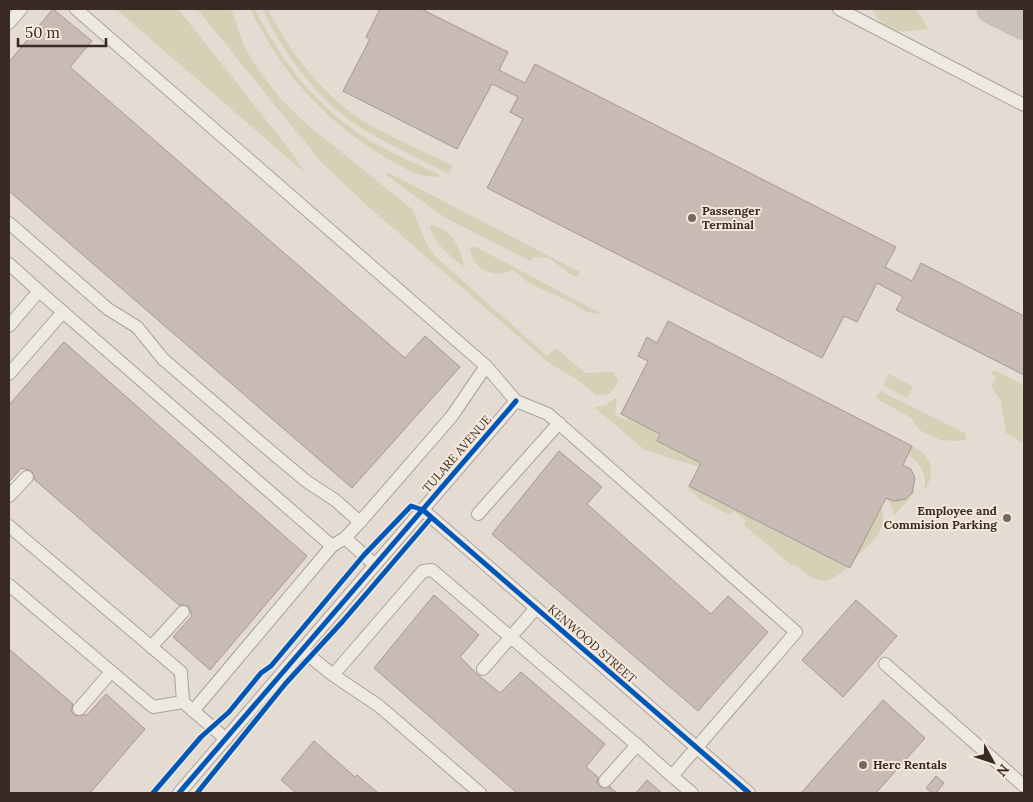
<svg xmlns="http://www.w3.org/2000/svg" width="1033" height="802" font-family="Lora,serif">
<rect width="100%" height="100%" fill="#e4dcd2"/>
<g fill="#d5d0b6">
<polygon points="116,9 178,9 290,150 306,174"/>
<polygon points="197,9 231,9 245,48 257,68 280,98 304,122 413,210 427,245 436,257 547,356 556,348 585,373 613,372 618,380 617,385 609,394 596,395 576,379 549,363 372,210 322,163"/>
<path d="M250,9h5c22,45 52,85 92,116 27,22 63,35 94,51 -19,4 -37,-8 -53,-17 -65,-39 -104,-83 -138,-150z"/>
<path d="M262,9h6c19,38 44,72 77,99 26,22 77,42 108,58l-4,8c-27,-14 -55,-27 -81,-42 -48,-28 -82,-75 -106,-123z"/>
<path d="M872,9h44l12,20c-30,3 -40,8 -56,-20z"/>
<polygon points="387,172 580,272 578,276 573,276 549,258 534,257 530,261 444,217 386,175"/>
<path d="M431,225c22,4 29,23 33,42 -15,-12 -27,-21 -34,-39z"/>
<path d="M472,247h4l126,67 -15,-2 -19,-11 -39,-18 -16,-13c-19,9 -39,1 -43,-21z"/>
<polygon points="994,370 1024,385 1024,444 1006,433 1001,401 991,386 996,377 991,375"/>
<polygon points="889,374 913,386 907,398 883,385"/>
<polygon points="880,391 965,433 967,439 959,441 940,440 919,430 911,418 876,398"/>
<polygon points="617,397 615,415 626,420 629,418 660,434 657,441 701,463 699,467 645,450 594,407 605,406"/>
<path d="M912,446c21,11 24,26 12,46 4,-17 -2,-27 -16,-38z"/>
<path d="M689,486l159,81c-23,21 -32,15 -53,-2h-4l-47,-40 2,-4 -12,-10 -4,4 -29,-15 -13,-12z"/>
<polygon points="915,487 914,493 894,516 893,509 886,498 894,501 906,499"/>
<path d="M881,507c9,24 -13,38 -28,54z"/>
</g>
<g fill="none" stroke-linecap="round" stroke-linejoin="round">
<polyline stroke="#c8c2ba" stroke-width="31" points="992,9 1024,25"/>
</g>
<g fill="#c8bbb3" stroke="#a59891">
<polygon points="53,9 92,41 70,67 405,358 425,336 460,367 352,488 9,191 9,62"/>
<polygon points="380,9 421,9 508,52 499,70 525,83 535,64 896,247 885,267 912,281 921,263 1024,316 1024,375 896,310 903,297 877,283 857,322 844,316 822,358 487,188 523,119 510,112 518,97 492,84 457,149 343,91 370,39 366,37"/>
<polygon points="668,321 912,446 903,465 911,469 915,478 912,493 906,499 894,501 886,498 850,568 689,486 701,463 657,441 660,434 621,414 648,361 638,356 647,337 657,343"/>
<polygon points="64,342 307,556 210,670 173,637 192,616 189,606 179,605 35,480 32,471 21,468 9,482 9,405"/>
<polygon points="559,451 602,487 587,504 711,614 728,596 768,632 698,711 492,534"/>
<polygon points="434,595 479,635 460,657 478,675 500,693 521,672 605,744 586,767 598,777 597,783 600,787 610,787 617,793 517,793 374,668"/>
<polygon points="856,600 897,636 843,697 802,660"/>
<polygon points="9,649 73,704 71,711 74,715 87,715 106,694 145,729 90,793 9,793"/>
<polygon points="883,700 925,738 876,793 801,793"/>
<polygon points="314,741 355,777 357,775 378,793 296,793 281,780"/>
<polygon points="936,776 944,783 936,793 932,793 926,788"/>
<polygon points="647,780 662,793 636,793"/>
</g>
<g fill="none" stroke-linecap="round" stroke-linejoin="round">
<defs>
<g id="minor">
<polyline points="76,9 486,366 516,401 548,414 796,632 672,776 692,793"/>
<polyline points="839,9 1024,105"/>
<polyline points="9,23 21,9"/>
<polyline points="9,223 108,309 137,327 163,359 262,444 306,481 335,500 360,522 345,538 375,565"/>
<polyline points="9,264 39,291"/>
<polyline points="9,326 39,291 63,312"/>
<polyline points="9,374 63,312 332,546 345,538"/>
<polyline points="9,496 27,477"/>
<polyline points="423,510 749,793"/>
<polyline points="478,514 559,423"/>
<polyline points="360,522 452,416 486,366"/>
<polyline points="9,526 181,672 183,702"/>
<polyline points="9,585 153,707 183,702 226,739"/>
<polyline points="151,647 183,612"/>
<polyline points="302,650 333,675 379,706 480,793"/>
<polyline points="885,664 1024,786"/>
<polyline points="483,669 536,608"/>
<polyline points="333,675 423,571 432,570 637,745"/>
<polyline points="79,709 111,672"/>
<polyline points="193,711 332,546"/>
<polyline points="605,781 637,745 672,776"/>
<polyline points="179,793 516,401"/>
</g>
</defs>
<use href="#minor" stroke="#aaa29a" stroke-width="14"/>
<use href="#minor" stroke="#ede9e3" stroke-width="12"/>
<defs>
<g id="cycleway">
<polyline points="153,793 201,737 229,712 261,673 271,666 364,555 411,506 423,510 749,793"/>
<polyline points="179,793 516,401"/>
<polyline points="197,793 286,683 343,621 431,518"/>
</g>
</defs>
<use href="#cycleway" stroke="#f3e8da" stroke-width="8"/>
<use href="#cycleway" stroke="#0057b8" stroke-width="5"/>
</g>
<g fill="#756860" stroke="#f3e8da" stroke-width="2">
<circle cx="692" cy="218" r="5"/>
<circle cx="1007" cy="518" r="5"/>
<circle cx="863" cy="765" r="5"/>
</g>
<g text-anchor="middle" stroke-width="4" stroke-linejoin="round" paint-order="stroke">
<g font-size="12" font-weight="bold" fill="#392a23" stroke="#f3e8da" text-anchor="start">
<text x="702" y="215">Passenger<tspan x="702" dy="14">Terminal</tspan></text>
<text x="997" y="515" text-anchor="end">Employee and<tspan x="997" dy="14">Commision Parking</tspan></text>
<text x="873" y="769">Herc Rentals</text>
</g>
<g font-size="12" fill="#392a23" stroke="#f3e8da">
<text transform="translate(457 454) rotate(-49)" y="4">TULARE AVENUE</text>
<text transform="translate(592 644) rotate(41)" y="4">KENWOOD STREET</text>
</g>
</g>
<rect width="1033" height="802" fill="none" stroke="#392a23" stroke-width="20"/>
<g transform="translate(993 762) rotate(130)" stroke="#f3e8da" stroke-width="4" paint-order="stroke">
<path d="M0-4L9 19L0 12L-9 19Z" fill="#392a23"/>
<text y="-8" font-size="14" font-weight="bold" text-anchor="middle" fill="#392a23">N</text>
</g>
<path d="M18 38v8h88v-8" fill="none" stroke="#392a23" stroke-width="2.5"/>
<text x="25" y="38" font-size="15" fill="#392a23" stroke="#f3e8da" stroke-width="4" paint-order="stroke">50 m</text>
</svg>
